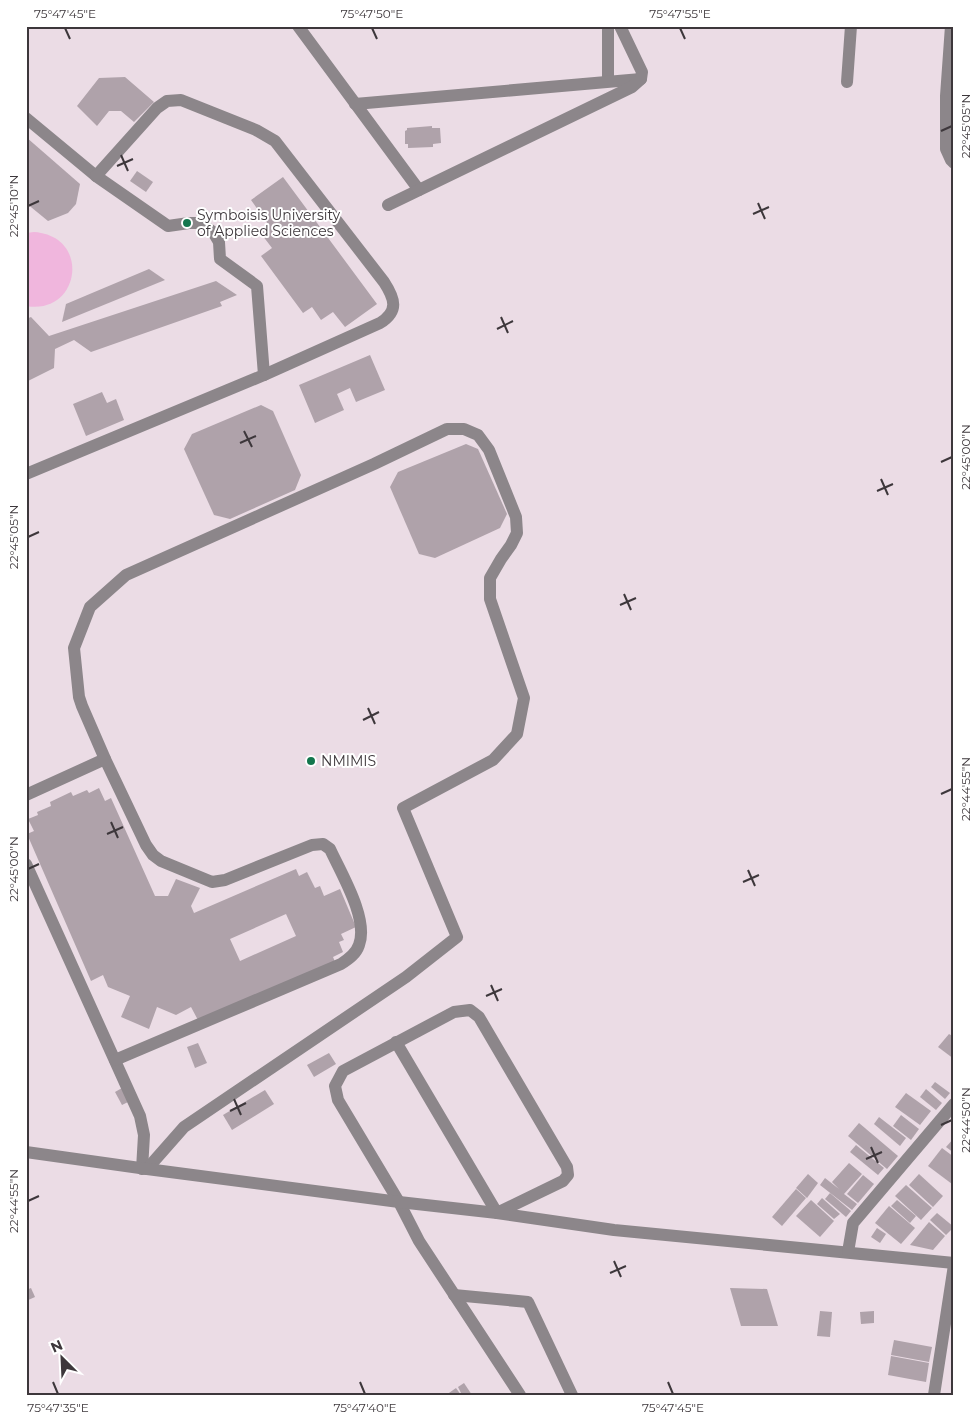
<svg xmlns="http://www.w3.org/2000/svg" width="980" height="1421" font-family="Montserrat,sans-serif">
<rect width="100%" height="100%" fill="#ebdce5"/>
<path fill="#f0b6dd" d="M34,232c58,4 46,84 -8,74v-73z"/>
<g fill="#afa2aa" fill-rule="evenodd">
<polygon points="125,77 154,102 134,122 121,111 109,111 97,126 77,106 99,78"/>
<polygon points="432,126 432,128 440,128 441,143 433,144 433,147 408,148 408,144 405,144 405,131 407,130 407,128"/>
<polygon points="26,137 80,184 76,204 68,213 48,221 26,203"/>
<polygon points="137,171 153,182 146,192 130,181"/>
<polygon points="283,177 377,304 345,327 333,312 321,320 312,307 303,313 261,256 272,248 259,231 268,224 251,200"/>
<polygon points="149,269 165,280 62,322 66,304"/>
<polygon points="216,281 237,295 220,302 222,306 91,352 74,340 55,349 54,368 26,382 26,319 31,317 49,336"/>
<polygon points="370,355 385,390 356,402 350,388 337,394 344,410 315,423 299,385"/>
<polygon points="102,392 107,403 116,399 124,420 86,436 73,404"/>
<polygon points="261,405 273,411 301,475 295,490 230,519 214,515 184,449 192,434"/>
<polygon points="466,444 478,449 507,514 500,528 435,558 419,554 390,487 398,472"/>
<path d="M99,788l6,13 6,-3 44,98h13l8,-17 24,9 -9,18 3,7 102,-44 3,7 8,-4 8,16 5,-2 4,10 16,-7 16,38 -15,7 3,6 -5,2 4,10 -10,5 3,7 -137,58 -8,-15 -15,8 -19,-8 -8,22 -28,-12 9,-21 -22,-9 -5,-12 -12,6 -64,-147 7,-3 -6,-12 10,-4 -1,-3 14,-6 -1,-4 21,-10 2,4 14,-6 2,3zM286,914l10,22 -56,25 -10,-22z"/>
<polygon points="949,1034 954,1037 954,1059 938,1047"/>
<polygon points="198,1043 207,1063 195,1068 187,1047"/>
<polygon points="329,1053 336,1064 314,1077 307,1065"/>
<polygon points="935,1082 950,1093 945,1099 931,1087"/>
<polygon points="122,1088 128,1102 122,1105 115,1092"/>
<polygon points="926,1089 942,1103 936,1110 920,1097"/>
<polygon points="265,1090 274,1104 232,1130 223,1115"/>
<polygon points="906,1093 931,1111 920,1125 895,1107"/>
<polygon points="901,1115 919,1129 911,1140 893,1126"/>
<polygon points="879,1117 906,1138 900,1146 874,1124"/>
<polygon points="859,1123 898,1156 887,1169 848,1136"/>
<polygon points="954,1138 954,1153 946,1147"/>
<polygon points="856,1145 884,1168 878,1175 850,1152"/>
<polygon points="942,1148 954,1157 954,1183 952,1184 928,1166"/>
<polygon points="849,1163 862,1174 844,1194 857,1204 852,1210 820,1185 825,1178 839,1189 832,1182"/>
<polygon points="808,1174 818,1183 807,1198 796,1188"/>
<polygon points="919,1174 943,1196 933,1207 909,1185"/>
<polygon points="863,1175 874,1184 858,1203 847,1194"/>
<polygon points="906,1185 932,1208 921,1220 895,1196"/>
<polygon points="796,1189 806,1198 782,1226 772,1217"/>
<polygon points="830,1193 851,1211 846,1217 825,1199"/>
<polygon points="822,1198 840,1214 834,1219 817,1204"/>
<polygon points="811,1200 834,1221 820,1237 796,1216"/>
<polygon points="897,1200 916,1216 910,1223 891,1206"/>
<polygon points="889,1206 915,1228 901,1244 875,1223"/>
<polygon points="937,1213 954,1227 946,1235 930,1220"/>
<polygon points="929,1222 945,1236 933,1250 910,1245"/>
<polygon points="877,1228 886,1234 880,1243 871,1237"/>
<polygon points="31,1288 35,1297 26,1301 26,1290"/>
<polygon points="730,1288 767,1289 778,1326 741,1326"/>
<polygon points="820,1311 832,1312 830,1337 817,1336"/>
<polygon points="874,1311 874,1323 861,1324 860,1312"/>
<polygon points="894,1340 932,1347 929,1362 891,1355"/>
<polygon points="891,1356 929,1363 926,1382 888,1375"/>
<polygon points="464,1383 472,1395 462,1395 458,1387"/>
<polygon points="456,1388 461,1395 446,1395"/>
</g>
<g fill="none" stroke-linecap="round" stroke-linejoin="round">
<g stroke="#8c868a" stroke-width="12">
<polyline points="298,26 419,190"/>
<polyline points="608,26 608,81"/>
<polyline points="951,26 946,96 946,149 951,160 954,163"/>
<polyline points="847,82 851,26"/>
<polyline points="355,104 641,79"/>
<polyline points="26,118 96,176 168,226 189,223 201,223 213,232 219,242 220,259 257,286 264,375 26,474"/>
<path d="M96,176l61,-68 10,-7 14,-1 75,30 19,11 109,141c11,17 15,29 -4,41l-116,52"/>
<polyline points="388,205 632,87 641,79 642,72 620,26"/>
<polyline points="26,795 105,759"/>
<polyline points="26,864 140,1116 144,1135 142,1169"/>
<polyline points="396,1042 497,1213 563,1181 568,1175 567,1167 479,1017 470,1010 454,1012 343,1071 335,1086 338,1100 399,1202 419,1241 520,1395"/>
<path d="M115,1060l226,-96c8,-5 15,-10 18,-19 10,-26 -18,-72 -29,-96l-7,-5 -11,1 -87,35 -13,2 -51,-21 -8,-6 -7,-10 -41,-86 -23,-53 -3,-9 -5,-49 16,-41 36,-32 248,-111 73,-35h17l14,6 11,15 27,67 1,16 -6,12 -10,14 -11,19v21l34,99 -7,36 -24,26 -90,48 54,129 -51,40 -222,150 -37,42"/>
<polyline points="26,1152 147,1169 399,1202 497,1213 614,1230 954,1263"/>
<polyline points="848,1252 853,1223 954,1104"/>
<polyline points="454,1295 528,1302 572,1395"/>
<polyline points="934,1395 954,1265"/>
</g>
</g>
<path fill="none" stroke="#3d373b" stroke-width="2" d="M65,28l5,11M372,28l5,11M680,28l5,11M941,131l11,-5M121,155l7,16M117,166l16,-7M758,203l7,16M28,206l11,-5M753,214l16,-7M501,317l7,16M497,329l16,-8M244,431l8,16M240,443l16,-7M941,462l11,-5M881,479l7,16M877,491l16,-7M28,537l11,-5M624,594l7,16M620,605l16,-7M368,708l7,16M363,720l16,-8M941,794l11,-5M111,822l7,16M107,834l16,-7M28,869l11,-5M748,870l7,16M743,882l16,-7M491,985l7,16M486,996l16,-7M234,1099l7,16M230,1111l16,-8M941,1125l11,-5M871,1147l7,16M866,1159l16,-7M28,1201l11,-5M614,1261l7,16M610,1273l16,-7M53,1382l5,12M360,1382l5,12M668,1382l5,12"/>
<g fill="#13764d" stroke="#fff" stroke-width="2">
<circle cx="187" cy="223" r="5"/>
<circle cx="311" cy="761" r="5"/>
</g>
<g text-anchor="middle" stroke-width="4" stroke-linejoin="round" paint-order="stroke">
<g font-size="14" fill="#3d373b" stroke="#fff" text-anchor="start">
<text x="197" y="220">Symboisis University<tspan x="197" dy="16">of Applied Sciences</tspan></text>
<text x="321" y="766">NMIMIS</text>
</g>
</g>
<rect width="980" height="1421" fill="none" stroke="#ffffff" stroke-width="55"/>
<g transform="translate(62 1358) rotate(336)" stroke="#ffffff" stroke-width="4" paint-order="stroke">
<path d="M0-4L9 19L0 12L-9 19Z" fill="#3d373b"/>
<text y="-8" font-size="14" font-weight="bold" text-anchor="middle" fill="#3d373b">N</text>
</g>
<rect x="28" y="28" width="924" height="1366" fill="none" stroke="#3d373b" stroke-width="2"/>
<g font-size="12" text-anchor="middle" fill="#3d373b">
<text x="65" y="18">75°47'45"E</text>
<text x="372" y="18">75°47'50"E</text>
<text x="680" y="18">75°47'55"E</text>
<text transform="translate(966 126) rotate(-90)" y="4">22°45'05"N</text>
<text transform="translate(14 206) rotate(-90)" y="4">22°45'10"N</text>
<text transform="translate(966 457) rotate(-90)" y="4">22°45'00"N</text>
<text transform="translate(14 537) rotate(-90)" y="4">22°45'05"N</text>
<text transform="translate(966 789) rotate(-90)" y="4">22°44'55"N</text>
<text transform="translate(14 869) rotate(-90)" y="4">22°45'00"N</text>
<text transform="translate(966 1120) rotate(-90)" y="4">22°44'50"N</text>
<text transform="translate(14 1201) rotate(-90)" y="4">22°44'55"N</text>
<text x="58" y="1412">75°47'35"E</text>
<text x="365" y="1412">75°47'40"E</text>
<text x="673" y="1412">75°47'45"E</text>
</g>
</svg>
